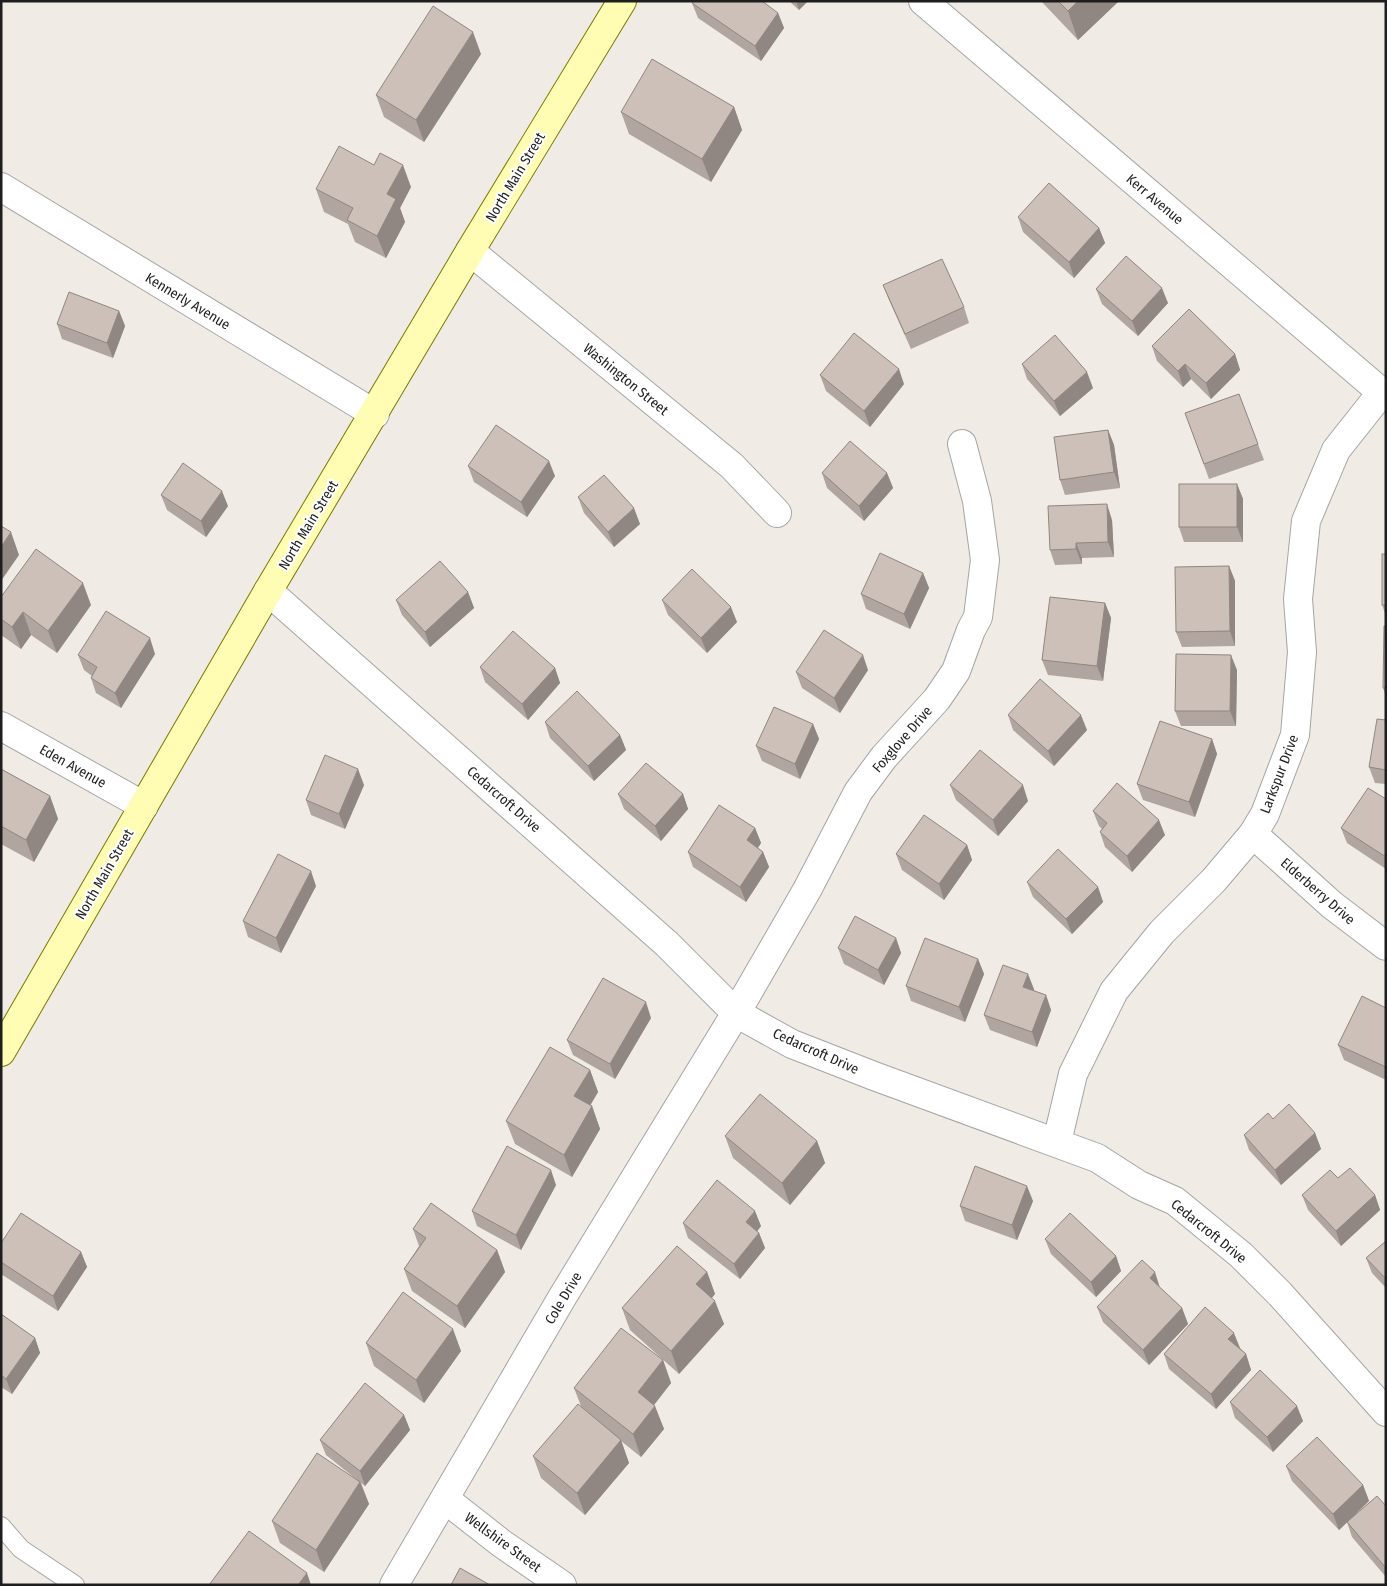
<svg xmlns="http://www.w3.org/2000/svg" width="1387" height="1586" font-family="'Fira Sans Condensed',sans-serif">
<rect width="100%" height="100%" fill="#f0ebe4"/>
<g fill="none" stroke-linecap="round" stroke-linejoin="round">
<defs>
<polyline id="service" points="1,1526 21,1549 75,1585"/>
<g id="minor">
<polyline points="923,1 1386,396"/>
<polyline points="1,187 375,414"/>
<polyline points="470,251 732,466 777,513"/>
<polyline points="268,591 667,944 736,1013 792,1044 874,1076 1097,1158 1139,1185 1175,1201 1241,1255 1280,1294 1386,1412"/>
<polyline points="1,726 144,806"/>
<polyline points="1253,834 1332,905 1386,946"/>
<polyline points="1057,1142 1073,1074 1114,991 1162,932 1214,880 1253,834 1265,814 1295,735 1302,652 1298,599 1306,521 1336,450 1382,392"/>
<polyline points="445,1499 501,1543 562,1585"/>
<polyline points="394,1585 563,1296 736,1013 807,890 858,792 884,757 937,699 956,671 971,630 978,617 985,560 977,501 962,444"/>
</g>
<polyline id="secondary" points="1,1052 268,591 470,251 622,1"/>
</defs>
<use href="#service" stroke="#a5a5a5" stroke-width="20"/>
<use href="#minor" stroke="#a5a5a5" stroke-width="30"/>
<use href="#secondary" stroke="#797b00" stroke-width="30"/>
<use href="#service" stroke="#fff" stroke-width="18"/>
<use href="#minor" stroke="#fff" stroke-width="28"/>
<use href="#secondary" stroke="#fffcb3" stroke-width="28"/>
</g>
<g fill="#b0a59f">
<polygon points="789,1 808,1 799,10"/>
<polygon points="1041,1 1119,1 1078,40"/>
<polygon points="692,3 778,13 784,28 761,61 698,18"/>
<polygon points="481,54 424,142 384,117 376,95"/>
<polygon points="734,107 742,130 711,182 629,134 621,112"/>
<polygon points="411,187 400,208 405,222 386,258 355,242 348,224 324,212 316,189"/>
<polygon points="1018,217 1099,228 1105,243 1074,278 1023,232"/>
<polygon points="883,285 964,307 969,323 911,349 889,300"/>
<polygon points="1096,289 1168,303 1138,336 1102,304"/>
<polygon points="119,311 125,326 113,358 62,339 57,324"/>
<polygon points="1152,346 1235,354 1240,370 1211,399 1191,379 1183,387 1157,361"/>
<polygon points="1022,364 1093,388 1060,416 1027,379"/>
<polygon points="820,375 904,384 870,427 826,391"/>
<polygon points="1239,394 1264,460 1209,479 1185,413"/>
<polygon points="1108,430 1114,445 1120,488 1065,495 1060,480"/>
<polygon points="468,466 555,476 527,517 474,482"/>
<polygon points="822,473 887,473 893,488 864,521 827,488"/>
<polygon points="1237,484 1243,499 1243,542 1184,542 1179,527"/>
<polygon points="161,495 228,506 206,537 167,510"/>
<polygon points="578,497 640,524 614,547 584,513"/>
<polygon points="1112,520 1114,557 1082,558 1082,564 1055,565 1050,550"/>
<polygon points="1386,554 1386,616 1382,605"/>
<polygon points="1229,566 1235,581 1235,646 1182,647 1176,632"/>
<polygon points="923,573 929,588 910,629 866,609 861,594"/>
<polygon points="468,592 474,608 430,647 402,615 396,600"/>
<polygon points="1,597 91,605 57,653 31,635 21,649 1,635"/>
<polygon points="662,600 737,622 707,653 668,615"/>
<polygon points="1105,603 1111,618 1103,681 1048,675 1042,660"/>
<polygon points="1386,626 1386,696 1383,688"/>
<polygon points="155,654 121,708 96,693 91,678 92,676 84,670 78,655"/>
<polygon points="480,667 555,668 560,683 528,720 485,682"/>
<polygon points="868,670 840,713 802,688 796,672"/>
<polygon points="1237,670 1236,726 1181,726 1175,711"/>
<polygon points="1008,715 1087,730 1054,766 1013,730"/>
<polygon points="1386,720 1386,784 1375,783 1369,767"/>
<polygon points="545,722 620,735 626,750 594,781 550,738"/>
<polygon points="813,724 819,739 800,779 762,761 756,746"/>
<polygon points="1212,739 1217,754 1195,817 1143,800 1137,784"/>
<polygon points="1,769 50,796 58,819 34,862 1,844"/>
<polygon points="364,785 345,829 311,815 306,800"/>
<polygon points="950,785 1028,801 998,836 956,800"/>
<polygon points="618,794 683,794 688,809 661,841 624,809"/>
<polygon points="1386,799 1386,869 1347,843 1341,828"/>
<polygon points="1093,811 1165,835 1132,872 1105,847 1100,832 1102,829 1099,826"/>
<polygon points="755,828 761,843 758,848 763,852 769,867 746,902 693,867 688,852"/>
<polygon points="967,845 972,860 944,900 902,870 896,854"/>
<polygon points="1027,882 1098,887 1103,902 1072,934 1033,897"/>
<polygon points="316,886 281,953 248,937 243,921"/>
<polygon points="896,938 901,953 884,985 844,964 838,948"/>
<polygon points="978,959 984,974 965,1022 911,1001 906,986"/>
<polygon points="1034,989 1033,990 1046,995 1051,1010 1037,1047 990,1030 984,1015"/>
<polygon points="1386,1008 1386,1080 1344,1060 1338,1045"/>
<polygon points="651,1018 615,1079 573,1055 567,1040"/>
<polygon points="590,1070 598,1092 590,1105 592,1106 600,1129 572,1177 515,1144 506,1121"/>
<polygon points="1273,1119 1315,1133 1321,1149 1281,1185 1249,1150 1244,1135"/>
<polygon points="725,1136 817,1141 825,1163 790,1205 733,1158"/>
<polygon points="1338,1178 1375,1195 1380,1210 1341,1246 1308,1210 1302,1195"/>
<polygon points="556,1185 521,1250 477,1226 472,1211"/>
<polygon points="1033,1201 1017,1240 965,1221 960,1206"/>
<polygon points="683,1223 761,1226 757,1231 759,1233 765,1248 740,1279 688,1238"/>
<polygon points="413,1229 497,1250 505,1272 465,1328 412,1291 404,1269 419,1246"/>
<polygon points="1045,1239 1116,1256 1121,1271 1096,1297 1051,1254"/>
<polygon points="1386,1241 1386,1288 1372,1273 1366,1258"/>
<polygon points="1,1243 81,1252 87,1267 58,1311 1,1274"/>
<polygon points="707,1272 715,1294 712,1298 724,1324 679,1374 630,1330 622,1308"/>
<polygon points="1160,1288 1182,1308 1188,1324 1149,1365 1103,1322 1097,1307"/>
<polygon points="1,1314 35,1338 40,1353 12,1394 1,1387"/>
<polygon points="366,1343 461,1351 424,1403 374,1366"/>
<polygon points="1240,1348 1246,1354 1251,1370 1216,1409 1169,1369 1164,1354"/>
<polygon points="663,1360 671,1383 654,1405 664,1429 641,1457 621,1441 629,1463 585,1515 541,1478 533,1456 581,1406 574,1388"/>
<polygon points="1230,1402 1303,1421 1273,1452 1235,1418"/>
<polygon points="404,1415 410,1430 365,1486 361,1483 369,1504 324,1572 280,1543 272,1521 356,1479 326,1455 320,1440"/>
<polygon points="1286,1466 1363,1485 1369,1501 1339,1530 1292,1481"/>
<polygon points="1386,1506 1386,1577 1352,1537 1347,1522"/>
</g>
<g fill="#908682">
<polygon points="796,1 808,1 799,10"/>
<polygon points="1078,1 1119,1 1078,40 1068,11"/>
<polygon points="778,13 784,28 761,61 755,46"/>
<polygon points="473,32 481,54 424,142 416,120"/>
<polygon points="734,107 742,130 711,182 702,159"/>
<polygon points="403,165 411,187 400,208 405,222 386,258 377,236 387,194"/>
<polygon points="1099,228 1105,243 1074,278 1069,262"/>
<polygon points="1162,288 1168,303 1138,336 1132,321"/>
<polygon points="119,311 125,326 113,358 107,343"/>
<polygon points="1235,354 1240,370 1211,399 1206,383"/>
<polygon points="1185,364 1191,379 1183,387 1178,371"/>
<polygon points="899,369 904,384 870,427 864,411"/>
<polygon points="1087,372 1093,388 1060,416 1054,401"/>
<polygon points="1108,430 1114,445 1120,488 1114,472"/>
<polygon points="549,461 555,476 527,517 521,502"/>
<polygon points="887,473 893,488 864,521 859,506"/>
<polygon points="1237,484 1243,499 1243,542 1237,527"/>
<polygon points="222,491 228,506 206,537 201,521"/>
<polygon points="1107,504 1112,520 1114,557 1108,542"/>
<polygon points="634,508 640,524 614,547 608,532"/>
<polygon points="11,532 19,555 1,581 1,547"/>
<polygon points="1076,543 1082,558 1082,564 1076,549"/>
<polygon points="1229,566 1235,581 1235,646 1230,631"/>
<polygon points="923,573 929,588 910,629 904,614"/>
<polygon points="83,583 91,605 57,653 48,631"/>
<polygon points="468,592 474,608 430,647 425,632"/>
<polygon points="1105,603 1111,618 1103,681 1097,666"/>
<polygon points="731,607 737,622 707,653 701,638"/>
<polygon points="23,612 31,635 21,649 12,627"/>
<polygon points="150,638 155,654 121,708 115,693"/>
<polygon points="863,655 868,670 840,713 834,698"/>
<polygon points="1231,655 1237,670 1236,726 1230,711"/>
<polygon points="555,668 560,683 528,720 522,704"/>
<polygon points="1081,715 1087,730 1054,766 1048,751"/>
<polygon points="813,724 819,739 800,779 795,764"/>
<polygon points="620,735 626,750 594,781 588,766"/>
<polygon points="1212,739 1217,754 1195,817 1189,802"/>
<polygon points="358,769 364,785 345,829 339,814"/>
<polygon points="1023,785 1028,801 998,836 993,820"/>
<polygon points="683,794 688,809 661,841 655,826"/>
<polygon points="50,796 58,819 34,862 26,840"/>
<polygon points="1159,820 1165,835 1132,872 1127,856"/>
<polygon points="755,828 761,843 752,856 747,840"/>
<polygon points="967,845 972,860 944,900 939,884"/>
<polygon points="763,852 769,867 746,902 740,887"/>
<polygon points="311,871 316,886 281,953 276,938"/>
<polygon points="1098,887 1103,902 1072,934 1066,919"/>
<polygon points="896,938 901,953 884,985 878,970"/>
<polygon points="978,959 984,974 965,1022 959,1007"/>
<polygon points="1028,974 1034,989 1029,1002 1023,987"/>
<polygon points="1046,995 1051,1010 1037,1047 1032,1032"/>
<polygon points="646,1002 651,1018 615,1079 610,1064"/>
<polygon points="590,1070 598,1092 583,1118 574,1096"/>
<polygon points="592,1106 600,1129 572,1177 564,1155"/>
<polygon points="1315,1133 1321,1149 1281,1185 1275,1170"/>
<polygon points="817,1141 825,1163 790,1205 782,1183"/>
<polygon points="551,1170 556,1185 521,1250 516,1235"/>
<polygon points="1027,1186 1033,1201 1017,1240 1012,1225"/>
<polygon points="1375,1195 1380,1210 1341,1246 1336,1231"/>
<polygon points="755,1211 761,1226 752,1238 746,1222"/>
<polygon points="759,1233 765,1248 740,1279 734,1264"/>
<polygon points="497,1250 505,1272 465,1328 457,1306"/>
<polygon points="81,1252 87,1267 58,1311 53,1296"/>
<polygon points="1116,1256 1121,1271 1096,1297 1091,1282"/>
<polygon points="707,1272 715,1294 704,1306 696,1284"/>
<polygon points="1155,1272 1160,1288 1150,1278"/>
<polygon points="715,1301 724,1324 679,1374 671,1351"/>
<polygon points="1182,1308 1188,1324 1149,1365 1143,1350"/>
<polygon points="453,1329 461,1351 424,1403 416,1380"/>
<polygon points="1234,1333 1240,1348 1233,1354 1228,1339"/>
<polygon points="35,1338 40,1353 12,1394 6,1379"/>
<polygon points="1246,1354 1251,1370 1216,1409 1211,1394"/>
<polygon points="663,1360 671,1383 646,1415 638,1392"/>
<polygon points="655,1406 664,1429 641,1457 633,1434"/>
<polygon points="1297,1406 1303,1421 1273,1452 1267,1437"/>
<polygon points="404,1415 410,1430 365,1486 360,1471"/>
<polygon points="621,1440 629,1463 585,1515 577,1493"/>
<polygon points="360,1482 369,1504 324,1572 316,1550"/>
<polygon points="1363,1485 1369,1501 1339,1530 1333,1514"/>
<polygon points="307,1573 311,1585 298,1585"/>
</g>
<g fill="#cdc0b9" stroke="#908682">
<polygon points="693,1 762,1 778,13 755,46 692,3"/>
<polygon points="1058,1 1078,1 1068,11"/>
<polygon points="433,6 473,32 416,120 376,95"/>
<polygon points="652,59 734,107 702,159 621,112"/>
<polygon points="339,146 374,165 380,153 403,165 387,194 396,199 377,236 347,220 353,208 316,189"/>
<polygon points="1049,183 1099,228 1069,262 1018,217"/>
<polygon points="1126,256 1162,288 1132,321 1096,289"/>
<polygon points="942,259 964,307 905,334 883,285"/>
<polygon points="69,292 119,311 107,343 57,324"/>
<polygon points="1189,309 1235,354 1206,383 1185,364 1178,371 1152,346"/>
<polygon points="854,333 899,369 864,411 820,375"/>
<polygon points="1055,335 1087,372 1054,401 1022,364"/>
<polygon points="1239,394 1258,444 1204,464 1185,413"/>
<polygon points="496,425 549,461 521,502 468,466"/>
<polygon points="1108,430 1114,472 1060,480 1054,437"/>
<polygon points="850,441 887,473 859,506 822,473"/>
<polygon points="183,463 222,491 201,521 161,495"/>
<polygon points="604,475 634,508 608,532 578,497"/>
<rect x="1179" y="484" width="58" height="43"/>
<polygon points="1107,504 1108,542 1076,543 1076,549 1050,550 1048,506"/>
<polygon points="1,526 11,532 1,547"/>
<polygon points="36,549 83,583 48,631 23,612 12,627 1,619 1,597"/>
<polygon points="880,553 923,573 904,614 861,594"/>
<rect x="1382" y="554" width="4" height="51"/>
<polygon points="440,561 468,592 425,632 396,600"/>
<polygon points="1229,566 1230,631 1176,632 1175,567"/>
<polygon points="692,569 731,607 701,638 662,600"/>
<polygon points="1050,597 1105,603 1097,666 1042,660"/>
<polygon points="106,611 150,638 115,693 91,678 97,667 78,655"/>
<polygon points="1384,626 1386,626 1386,688 1383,688"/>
<polygon points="824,630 863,655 834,698 796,672"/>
<polygon points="513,631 555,668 522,704 480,667"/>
<polygon points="1176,654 1231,655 1230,711 1175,711"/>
<polygon points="1040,679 1081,715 1048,751 1008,715"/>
<polygon points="577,691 620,735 588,766 545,722"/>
<polygon points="774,707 813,724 795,764 756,746"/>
<polygon points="1377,719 1386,720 1386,770 1369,767"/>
<polygon points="1160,721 1212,739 1189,802 1137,784"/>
<polygon points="980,750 1023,785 993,820 950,785"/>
<polygon points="325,755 358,769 339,814 306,800"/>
<polygon points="646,763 683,794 655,826 618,794"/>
<polygon points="1,769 50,796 26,840 1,826"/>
<polygon points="1117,783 1159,820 1127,856 1100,832 1107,823 1093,811"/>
<polygon points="1368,788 1386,799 1386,857 1341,828"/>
<polygon points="719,805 755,828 747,840 763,852 740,887 688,852"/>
<polygon points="924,815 967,845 939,884 896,854"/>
<polygon points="1058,849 1098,887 1066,919 1027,882"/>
<polygon points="278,854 311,871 276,938 243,921"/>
<polygon points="855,916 896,938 878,970 838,948"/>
<polygon points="925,938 978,959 959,1007 906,986"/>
<polygon points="1003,965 1028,974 1023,987 1046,995 1032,1032 984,1015"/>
<polygon points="603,978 646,1002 610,1064 567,1040"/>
<polygon points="1362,996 1386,1008 1386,1067 1338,1045"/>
<polygon points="550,1047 590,1070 574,1096 592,1106 564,1155 506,1121"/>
<polygon points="760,1094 817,1141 782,1183 725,1136"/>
<polygon points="1289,1104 1315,1133 1275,1170 1244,1135 1268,1113 1273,1119"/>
<polygon points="507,1146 551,1170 516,1235 472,1211"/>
<polygon points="975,1166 1027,1186 1012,1225 960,1206"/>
<polygon points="1350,1168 1375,1195 1336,1231 1302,1195 1330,1170 1338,1178"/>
<polygon points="717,1180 755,1211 746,1222 759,1233 734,1264 683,1223"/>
<polygon points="431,1203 497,1250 457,1306 404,1269 426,1238 413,1229"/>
<polygon points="21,1213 81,1252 53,1296 1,1262 1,1243"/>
<polygon points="1070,1213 1116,1256 1091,1282 1045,1239"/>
<polygon points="1386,1241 1386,1279 1366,1258"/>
<polygon points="677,1246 707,1272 696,1284 715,1301 671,1351 622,1308"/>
<polygon points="1142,1260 1155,1272 1150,1278 1182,1308 1143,1350 1097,1307"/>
<polygon points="403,1292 453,1329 416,1380 366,1343"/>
<polygon points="1205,1307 1234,1333 1228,1339 1246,1354 1211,1394 1164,1354"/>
<polygon points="1,1314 35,1338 6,1379 1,1375"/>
<polygon points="621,1328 663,1360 638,1392 655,1406 633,1434 574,1388"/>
<polygon points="1260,1370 1297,1406 1267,1437 1230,1402"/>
<polygon points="365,1383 404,1415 360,1471 320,1440"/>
<polygon points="578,1404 621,1440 577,1493 533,1456"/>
<polygon points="1317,1437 1363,1485 1333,1514 1286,1466"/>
<polygon points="317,1453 360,1482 316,1550 272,1521"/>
<polygon points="1377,1496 1386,1506 1386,1568 1347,1522"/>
<polygon points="249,1531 307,1573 298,1585 209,1585"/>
<polygon points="460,1568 490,1585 451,1585"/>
</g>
<g text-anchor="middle" stroke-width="4" stroke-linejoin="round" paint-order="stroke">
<g font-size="14" fill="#1e1e1e" stroke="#fff">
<text transform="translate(515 177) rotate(-59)" y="5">North Main Street</text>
<text transform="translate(1155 199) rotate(40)" y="5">Kerr Avenue</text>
<text transform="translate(188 301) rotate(31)" y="5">Kennerly Avenue</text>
<text transform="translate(626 379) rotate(39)" y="5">Washington Street</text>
<text transform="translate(308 525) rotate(-59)" y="5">North Main Street</text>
<text transform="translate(902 739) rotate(-49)" y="5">Foxglove Drive</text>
<text transform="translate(73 766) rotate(29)" y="5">Eden Avenue</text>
<text transform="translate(1279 774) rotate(-69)" y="5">Larkspur Drive</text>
<text transform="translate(504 799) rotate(41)" y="5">Cedarcroft Drive</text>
<text transform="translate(104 874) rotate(-60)" y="5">North Main Street</text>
<text transform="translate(1318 891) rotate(41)" y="5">Elderberry Drive</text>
<text transform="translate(816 1051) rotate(24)" y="5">Cedarcroft Drive</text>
<text transform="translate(1209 1231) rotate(39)" y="5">Cedarcroft Drive</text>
<text transform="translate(563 1298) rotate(-59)" y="5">Cole Drive</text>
<text transform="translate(503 1542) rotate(36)" y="5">Wellshire Street</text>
</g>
</g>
<rect width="1387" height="1586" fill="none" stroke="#1e1e1e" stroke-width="5"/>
</svg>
